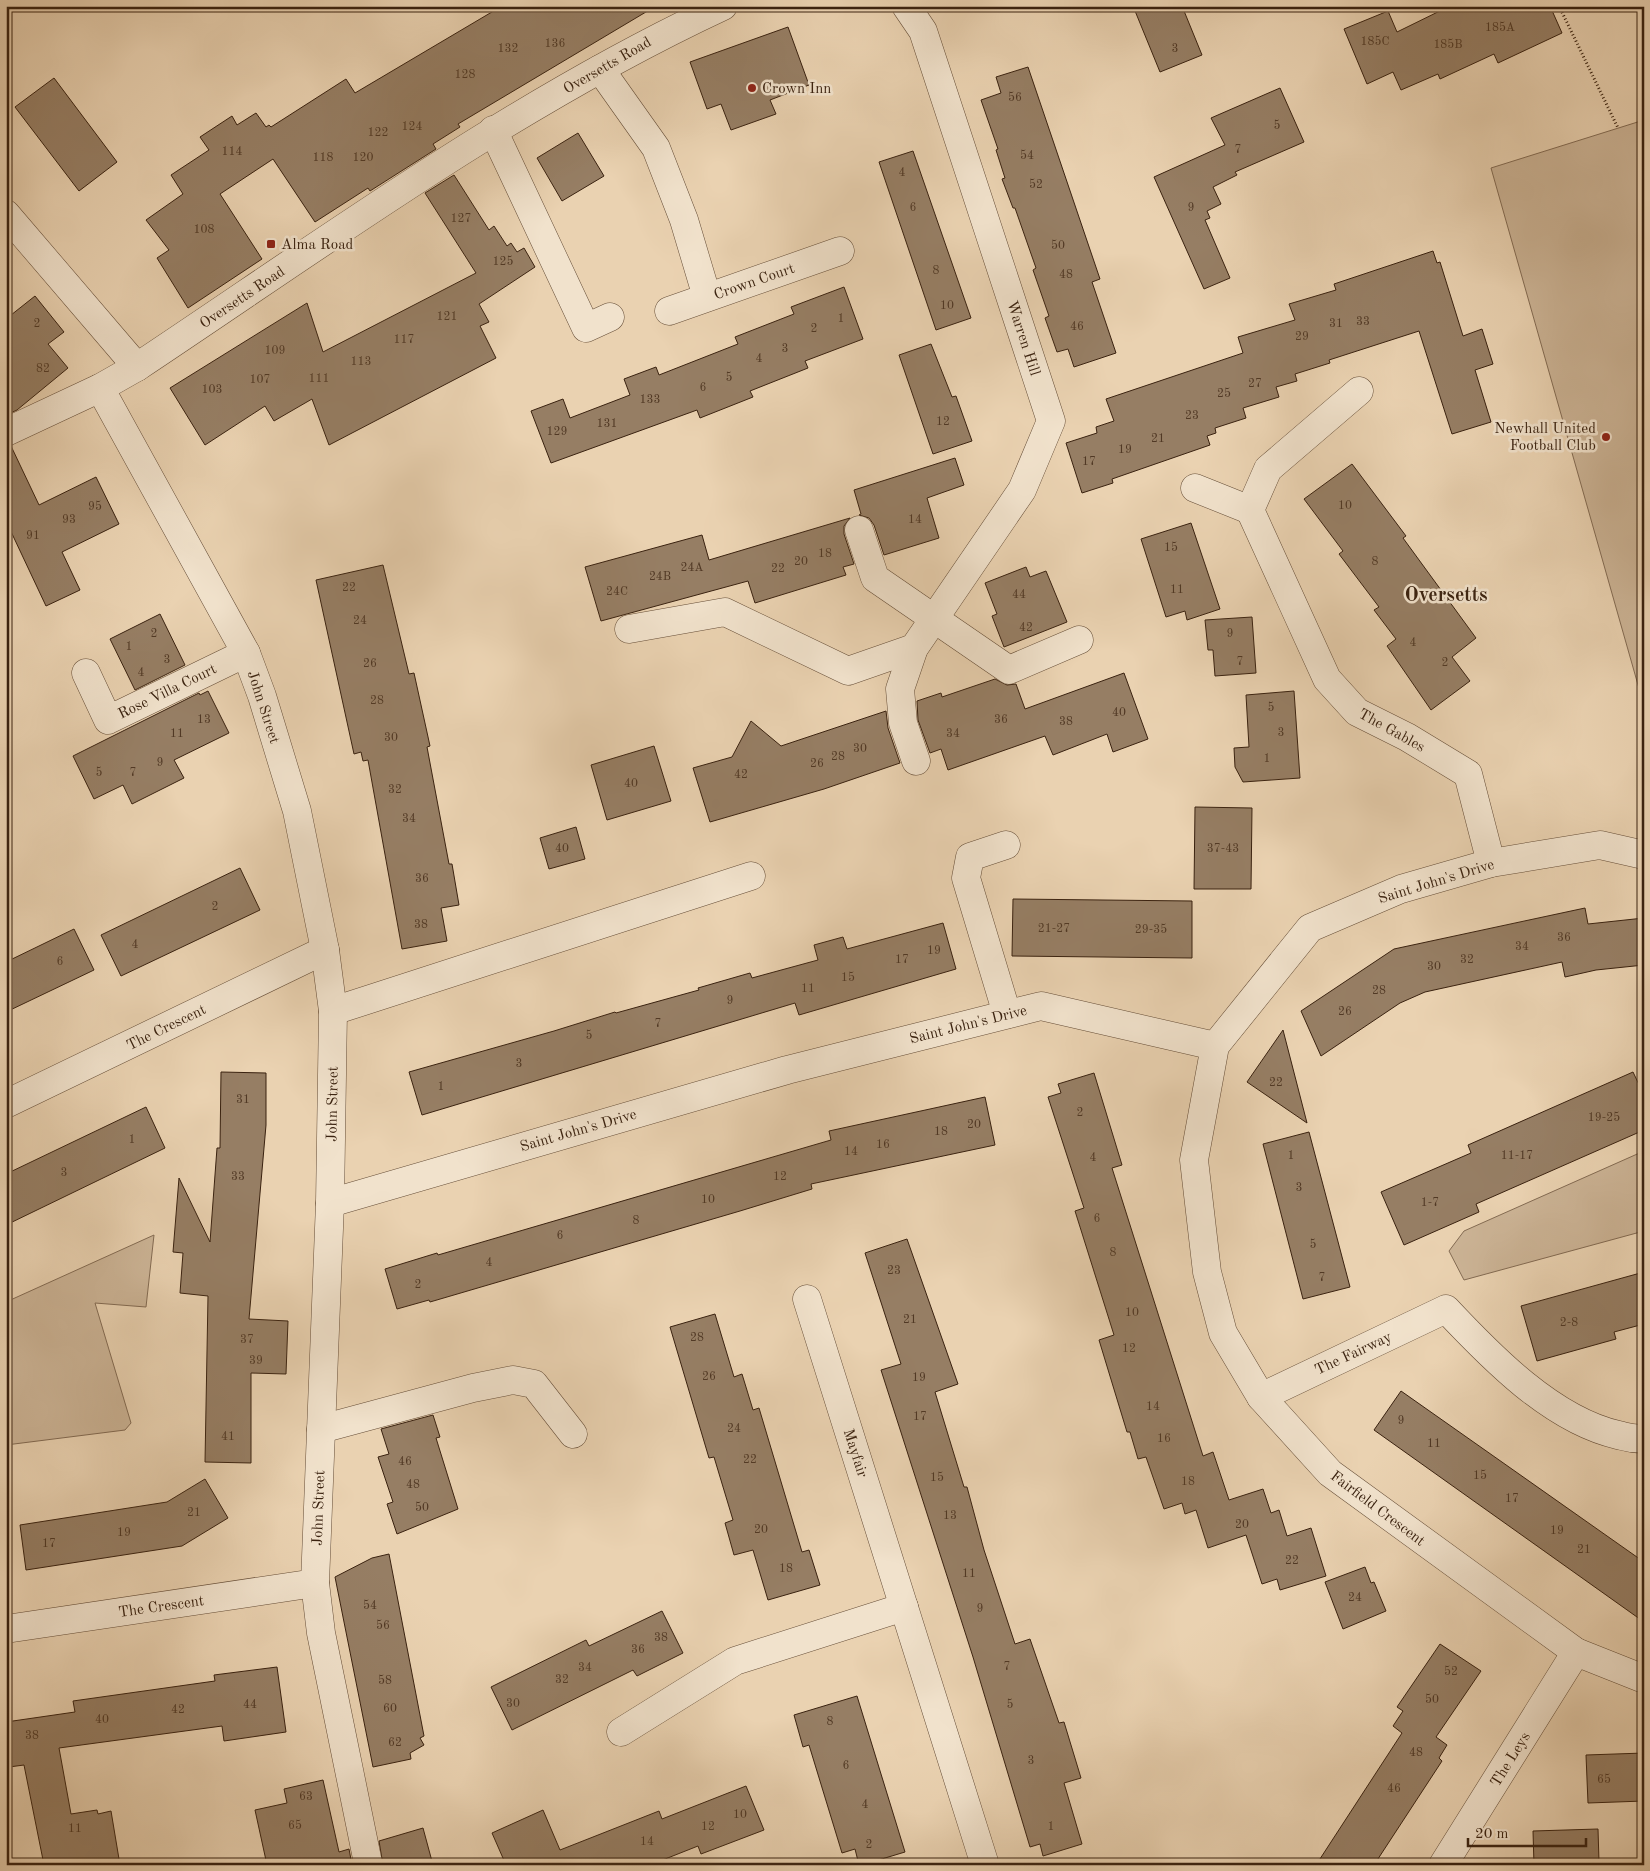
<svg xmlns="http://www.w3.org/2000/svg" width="1650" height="1871" font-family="'Old Standard TT',serif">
<rect width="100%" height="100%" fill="#ead2b1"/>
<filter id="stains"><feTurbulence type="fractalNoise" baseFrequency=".004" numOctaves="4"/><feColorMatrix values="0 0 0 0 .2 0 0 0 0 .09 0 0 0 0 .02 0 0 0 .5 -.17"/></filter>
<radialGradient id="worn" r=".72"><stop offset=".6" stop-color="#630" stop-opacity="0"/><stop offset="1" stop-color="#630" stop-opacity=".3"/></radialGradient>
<g fill="#ccb496" stroke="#836b53">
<polygon points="1644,120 1644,706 1491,168"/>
<polygon points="1644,1151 1644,1231 1464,1280 1449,1251 1464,1231"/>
<polygon points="154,1235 146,1307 95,1303 131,1423 125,1430 6,1445 6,1302"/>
</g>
<g fill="#967e64" stroke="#3a2210">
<polygon points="502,6 656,6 458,124 460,127 433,144 436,149 370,191 368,188 315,222 273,159 220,194 262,259 188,308 157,258 169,250 146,220 183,194 171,175 209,150 200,137 232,116 237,125 256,113 266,127 269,125 271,127 346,79 355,93"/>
<polygon points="1133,6 1182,6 1202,55 1160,72"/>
<polygon points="1450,6 1550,6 1562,33 1498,63 1494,54 1440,79 1438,74 1401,90 1393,72 1367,84 1344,29 1388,11 1397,32"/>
<polygon points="788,27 809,85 770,100 776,114 731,130 721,104 707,109 690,62"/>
<polygon points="1028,67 1100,279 1092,282 1116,353 1074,367 1068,349 1057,352 1045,318 1049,316 1033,270 1036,268 1015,208 1013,208 1002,179 1005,178 996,150 998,149 981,100 1001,93 996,77"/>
<polygon points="54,78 117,162 79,191 15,107"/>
<polygon points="1280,88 1304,142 1235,172 1237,175 1213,187 1221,204 1207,211 1210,218 1205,220 1230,278 1204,289 1154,177 1225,145 1211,118"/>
<polygon points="578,133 604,176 562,201 537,158"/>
<polygon points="913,151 971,318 936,330 879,162"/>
<polygon points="454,175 489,230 494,226 507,246 511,243 517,252 524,248 535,267 479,304 489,322 480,326 496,358 329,445 312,399 274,421 265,406 205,445 170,388 307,303 323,352 476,273 425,193"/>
<polygon points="1433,251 1437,263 1440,262 1463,336 1482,329 1493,364 1475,370 1491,422 1452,434 1419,331 1329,360 1330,363 1295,374 1297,381 1276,387 1279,397 1243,408 1246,418 1215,428 1216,433 1207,436 1210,445 1112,479 1113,483 1082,493 1066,443 1097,433 1096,427 1114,421 1106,399 1243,353 1238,337 1295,320 1289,304 1336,290 1334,284"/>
<polygon points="844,287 863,339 805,361 808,368 750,391 753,397 700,418 697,410 551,463 531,411 563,399 570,418 630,395 624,379 656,367 659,375 738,344 735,337 794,314 791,307"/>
<polygon points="35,296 64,332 48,344 68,368 17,410 6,415 6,319"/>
<polygon points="931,344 952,397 956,396 972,441 933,454 899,355"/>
<polygon points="11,446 39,505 96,477 119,524 62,552 80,590 46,606 6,521 6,447"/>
<polygon points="955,458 964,485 927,498 939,538 884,555 874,525 869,518 859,515 861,514 854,490"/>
<polygon points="1352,464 1406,536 1403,538 1476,638 1452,657 1470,681 1431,710 1387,646 1396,639 1374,610 1379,607 1339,554 1343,551 1304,499"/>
<polygon points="850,518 844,526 844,534 854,564 843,567 846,575 755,603 748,581 601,621 585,567 702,535 709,560"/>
<polygon points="1191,523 1220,609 1187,620 1185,611 1166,617 1141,539"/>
<polygon points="383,565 409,674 414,673 430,746 427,747 449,864 452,864 459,905 441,908 447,941 402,949 368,760 363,761 361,752 354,754 316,580"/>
<polygon points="1026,567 1030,577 1046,571 1067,622 1004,647 992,616 997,614 985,583"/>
<polygon points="160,614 185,665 135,690 110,639"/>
<polygon points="1252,617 1256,673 1215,676 1213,650 1208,650 1205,620"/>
<polygon points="1124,673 1148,739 1113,752 1107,734 1053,755 1045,736 948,770 941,749 930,753 918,720 917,701 941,693 942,697 995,679 1007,685 1016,684 1025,709"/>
<polygon points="208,691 229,733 174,760 184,778 132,804 123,785 94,799 73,756 199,693 200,695"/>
<polygon points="1294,691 1300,778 1243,782 1235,767 1234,748 1249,747 1246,695"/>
<polygon points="886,711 888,728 900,763 824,789 710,822 693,768 732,757 751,721 781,746"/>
<polygon points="654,746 671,801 607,820 591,765"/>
<polygon points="1195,807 1252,808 1251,889 1194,889"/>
<polygon points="576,827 585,859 549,869 540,838"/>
<polygon points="240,868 260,910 121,976 101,935"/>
<polygon points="1013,899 1192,901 1192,958 1012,956"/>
<polygon points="1585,908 1588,924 1644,918 1644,965 1596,970 1565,977 1562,962 1425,992 1400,1003 1321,1056 1301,1011 1394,949"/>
<polygon points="943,923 956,969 799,1015 795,1003 422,1115 409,1072 554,1031 615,1012 616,1013 699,990 698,988 750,973 752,978 818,960 814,945 843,937 847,949"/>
<polygon points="74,929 94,970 6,1012 6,962"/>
<polygon points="1283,1030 1307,1123 1247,1082"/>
<polygon points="221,1072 266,1073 266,1125 249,1319 288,1321 286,1374 251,1373 251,1463 205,1462 208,1296 180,1293 183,1253 173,1252 179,1178 210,1242 217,1148 220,1148"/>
<polygon points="1633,1072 1644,1095 1644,1130 1476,1204 1479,1212 1404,1245 1381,1192 1471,1153 1468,1145"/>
<polygon points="1094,1073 1122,1165 1112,1168 1203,1456 1213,1452 1229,1500 1263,1489 1271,1513 1279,1510 1287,1536 1311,1528 1326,1576 1280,1590 1277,1579 1262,1584 1246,1535 1208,1548 1196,1510 1185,1514 1182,1503 1164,1509 1146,1457 1138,1459 1130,1432 1127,1432 1099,1340 1114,1335 1075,1211 1084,1208 1048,1097 1061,1093 1058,1084"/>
<polygon points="985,1097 995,1145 811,1184 812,1189 740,1211 430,1302 429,1300 397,1309 385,1269 437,1253 438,1255 831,1140 829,1131"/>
<polygon points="146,1107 165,1148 6,1225 6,1174"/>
<polygon points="1309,1132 1350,1287 1303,1299 1263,1144"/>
<polygon points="907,1239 958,1384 935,1392 964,1487 967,1487 984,1550 1015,1644 1030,1639 1059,1723 1064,1722 1081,1778 1064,1783 1082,1844 1043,1856 1040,1844 1030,1847 973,1657 881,1370 901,1364 865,1253"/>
<polygon points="1644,1272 1644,1324 1614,1332 1616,1339 1537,1361 1521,1306"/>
<polygon points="715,1314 734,1377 742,1374 753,1410 759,1408 802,1552 809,1550 820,1585 768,1600 753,1550 734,1555 725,1523 733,1520 714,1457 709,1458 670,1327"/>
<polygon points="1401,1391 1644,1562 1644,1622 1374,1430"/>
<polygon points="433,1415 440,1437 436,1438 458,1509 397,1534 387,1504 393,1502 378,1457 389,1454 381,1429"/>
<polygon points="205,1479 228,1518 182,1546 26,1570 20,1525 167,1502"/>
<polygon points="389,1554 424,1736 420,1738 424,1745 410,1753 411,1759 373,1767 335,1577 372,1558"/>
<polygon points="1365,1567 1371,1583 1374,1582 1386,1611 1343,1629 1325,1582"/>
<polygon points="662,1611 683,1653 637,1676 633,1670 512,1730 491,1687 586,1640 589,1646"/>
<polygon points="1440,1644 1481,1671 1436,1737 1447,1745 1439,1758 1442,1761 1374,1865 1316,1865 1402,1733 1393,1726 1403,1711 1397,1707"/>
<polygon points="277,1667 286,1732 224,1741 222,1726 59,1748 71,1814 97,1810 98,1814 111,1811 120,1865 44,1865 24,1765 9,1767 6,1722 75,1712 73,1701 215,1681 214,1675"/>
<polygon points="857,1696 905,1852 862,1865 859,1865 855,1849 842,1853 809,1745 803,1747 794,1715"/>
<polygon points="1644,1753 1644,1801 1588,1803 1586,1755"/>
<polygon points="323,1780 339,1852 349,1849 352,1865 267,1865 255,1810 287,1803 284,1789"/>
<polygon points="746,1786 764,1830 701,1854 698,1846 650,1865 506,1865 492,1833 543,1810 560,1850 659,1811 662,1819"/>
<polygon points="423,1828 433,1865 383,1865 379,1841"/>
<polygon points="1598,1829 1599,1862 1583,1865 1534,1865 1533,1831"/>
</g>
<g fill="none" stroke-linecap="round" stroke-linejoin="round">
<defs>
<g id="minor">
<polyline points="906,6 923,31 1051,421 1022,490 914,648 900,689 903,723 916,761"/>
<polyline points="600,69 656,148 684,220 707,297"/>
<polyline points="493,130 586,328 610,317"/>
<polyline points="6,214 137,367"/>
<polyline points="669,311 840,251"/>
<polyline points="100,388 246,653 262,696 297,811 325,950 333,1011 330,1203 315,1583 321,1633 368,1863"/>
<polyline points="1359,391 1268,469 1250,510 1327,679 1357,712 1407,737 1468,774 1491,863"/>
<path d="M6,432l94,-44 37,-21c191,-127 378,-264 586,-361"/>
<polyline points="1195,488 1250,510"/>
<polyline points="859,530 875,578 1009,670 1079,640"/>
<polyline points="629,629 725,612 848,671 914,648"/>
<polyline points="86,673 108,720 246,653"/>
<polyline points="1006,845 970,857 966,878 1007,1014"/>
<polyline points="1644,855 1600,845 1491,863 1401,889 1310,928 1215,1046 1194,1160 1207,1272 1223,1333 1261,1397 1330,1473 1576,1652 1644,1679"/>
<polyline points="333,1011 751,876"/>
<polyline points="6,1104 325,950"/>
<polyline points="330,1203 787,1070 1041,1006 1215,1046"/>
<polyline points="807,1299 985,1865"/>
<path d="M1261,1397l185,-88c45,48 106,111 172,126 9,2 16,5 26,3"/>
<polyline points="321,1429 473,1388 513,1380 534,1384 573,1434"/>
<polyline points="6,1629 315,1583"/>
<polyline points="621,1732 735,1661 904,1607"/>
<polyline points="1443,1865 1576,1652"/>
</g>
</defs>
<use href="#minor" stroke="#664e38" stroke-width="29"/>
<polyline stroke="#3a2210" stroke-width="3" stroke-dasharray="1 2.5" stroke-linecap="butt" points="1559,6 1618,128"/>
<use href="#minor" stroke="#f1e2cc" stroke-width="28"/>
</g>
<g fill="#8f2418" stroke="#f1e2cc" stroke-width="2">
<circle cx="752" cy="88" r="5"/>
<rect x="266" y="239" width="10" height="10" rx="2.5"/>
<circle cx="1606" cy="437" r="5"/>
</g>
<g text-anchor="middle" stroke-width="5" stroke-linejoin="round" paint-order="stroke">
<g font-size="12" fill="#513925">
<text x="1500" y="31">185A</text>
<text x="1375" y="45">185C</text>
<text x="555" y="47">136</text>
<text x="1448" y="48">185B</text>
<text x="508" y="52">132</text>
<text x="1175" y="52">3</text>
<text x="465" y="78">128</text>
<text x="1015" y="101">56</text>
<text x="1277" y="129">5</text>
<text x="412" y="130">124</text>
<text x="378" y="136">122</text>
<text x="1238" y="153">7</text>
<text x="232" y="155">114</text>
<text x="1027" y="159">54</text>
<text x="323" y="161">118</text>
<text x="363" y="161">120</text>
<text x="902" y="176">4</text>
<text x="1036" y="188">52</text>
<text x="913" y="211">6</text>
<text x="1191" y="211">9</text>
<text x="461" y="222">127</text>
<text x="204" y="233">108</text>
<text x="1058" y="249">50</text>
<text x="503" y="265">125</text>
<text x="936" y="274">8</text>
<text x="1066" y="278">48</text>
<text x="947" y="309">10</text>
<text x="447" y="320">121</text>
<text x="841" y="322">1</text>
<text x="1363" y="325">33</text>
<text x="37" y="327">2</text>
<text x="1336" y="327">31</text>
<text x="1077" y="330">46</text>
<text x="814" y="332">2</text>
<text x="1302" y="340">29</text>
<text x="404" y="343">117</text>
<text x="785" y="352">3</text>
<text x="275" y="354">109</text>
<text x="759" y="362">4</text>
<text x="361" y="365">113</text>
<text x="43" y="372">82</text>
<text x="729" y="381">5</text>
<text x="319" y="382">111</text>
<text x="260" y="383">107</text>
<text x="1255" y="387">27</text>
<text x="703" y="391">6</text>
<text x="212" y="393">103</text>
<text x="1224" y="397">25</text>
<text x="650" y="403">133</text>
<text x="1192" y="419">23</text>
<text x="943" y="425">12</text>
<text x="607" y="427">131</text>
<text x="557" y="435">129</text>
<text x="1158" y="442">21</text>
<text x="1125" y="453">19</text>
<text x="1089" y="465">17</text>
<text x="1345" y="509">10</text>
<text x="95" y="510">95</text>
<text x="69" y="523">93</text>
<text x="915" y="523">14</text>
<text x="33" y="539">91</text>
<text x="1171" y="551">15</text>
<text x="825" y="557">18</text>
<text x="801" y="565">20</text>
<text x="1375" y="565">8</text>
<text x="692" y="571">24A</text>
<text x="778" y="572">22</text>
<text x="660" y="580">24B</text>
<text x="349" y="591">22</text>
<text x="1177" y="593">11</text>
<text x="617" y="595">24C</text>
<text x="1019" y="598">44</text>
<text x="360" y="624">24</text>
<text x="1026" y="631">42</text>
<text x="154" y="637">2</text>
<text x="1230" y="637">9</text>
<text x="1413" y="646">4</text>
<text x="129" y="650">1</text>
<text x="167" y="663">3</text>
<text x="1240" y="665">7</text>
<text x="1445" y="666">2</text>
<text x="370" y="667">26</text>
<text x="141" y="676">4</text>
<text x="377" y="704">28</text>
<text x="1271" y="711">5</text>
<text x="1119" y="716">40</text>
<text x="204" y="723">13</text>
<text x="1001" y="723">36</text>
<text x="1066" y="725">38</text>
<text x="1281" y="736">3</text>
<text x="177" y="737">11</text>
<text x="953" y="737">34</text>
<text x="391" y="741">30</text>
<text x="860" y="752">30</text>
<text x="838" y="760">28</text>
<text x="1267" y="762">1</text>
<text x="160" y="766">9</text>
<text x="817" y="767">26</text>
<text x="99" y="776">5</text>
<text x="133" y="776">7</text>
<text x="741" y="778">42</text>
<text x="631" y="787">40</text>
<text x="395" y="793">32</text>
<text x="409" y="822">34</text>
<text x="562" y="852">40</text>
<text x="1223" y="852">37-43</text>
<text x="422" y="882">36</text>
<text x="215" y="910">2</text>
<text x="421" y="928">38</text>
<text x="1054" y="932">21-27</text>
<text x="1151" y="933">29-35</text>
<text x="1564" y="941">36</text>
<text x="135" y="948">4</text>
<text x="1522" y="950">34</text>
<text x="934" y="954">19</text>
<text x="902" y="963">17</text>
<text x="1467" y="963">32</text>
<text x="60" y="965">6</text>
<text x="1434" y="970">30</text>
<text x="848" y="981">15</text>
<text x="808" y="992">11</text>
<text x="1379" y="994">28</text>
<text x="730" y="1004">9</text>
<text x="1345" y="1015">26</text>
<text x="658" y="1027">7</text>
<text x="589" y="1039">5</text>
<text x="519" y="1067">3</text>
<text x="1276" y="1086">22</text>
<text x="441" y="1090">1</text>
<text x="243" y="1103">31</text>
<text x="1080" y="1116">2</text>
<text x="1604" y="1121">19-25</text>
<text x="974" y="1128">20</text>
<text x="941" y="1135">18</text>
<text x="132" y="1143">1</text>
<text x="883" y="1148">16</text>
<text x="851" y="1155">14</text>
<text x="1291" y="1159">1</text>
<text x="1517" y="1159">11-17</text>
<text x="1093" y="1161">4</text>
<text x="64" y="1176">3</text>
<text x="238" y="1180">33</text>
<text x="780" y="1180">12</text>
<text x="1299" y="1191">3</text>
<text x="708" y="1203">10</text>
<text x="1430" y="1206">1-7</text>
<text x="1097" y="1222">6</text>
<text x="636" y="1224">8</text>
<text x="560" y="1239">6</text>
<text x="1313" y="1248">5</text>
<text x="1113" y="1256">8</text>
<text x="489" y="1266">4</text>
<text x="894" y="1274">23</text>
<text x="1322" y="1281">7</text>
<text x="418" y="1288">2</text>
<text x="1132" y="1316">10</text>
<text x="910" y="1323">21</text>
<text x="1569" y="1326">2-8</text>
<text x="697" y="1341">28</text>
<text x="247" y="1343">37</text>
<text x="1129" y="1352">12</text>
<text x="256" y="1364">39</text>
<text x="709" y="1380">26</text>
<text x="919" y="1381">19</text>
<text x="1153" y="1410">14</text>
<text x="920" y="1420">17</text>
<text x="1401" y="1424">9</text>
<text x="734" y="1432">24</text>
<text x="228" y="1440">41</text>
<text x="1164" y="1442">16</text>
<text x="1434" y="1447">11</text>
<text x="750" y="1463">22</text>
<text x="405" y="1465">46</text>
<text x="1480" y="1479">15</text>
<text x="937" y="1481">15</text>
<text x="1188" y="1485">18</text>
<text x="413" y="1488">48</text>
<text x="1512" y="1502">17</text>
<text x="422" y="1511">50</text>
<text x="194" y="1516">21</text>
<text x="950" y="1519">13</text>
<text x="1242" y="1528">20</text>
<text x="761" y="1533">20</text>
<text x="1557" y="1534">19</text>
<text x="124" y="1536">19</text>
<text x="49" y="1547">17</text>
<text x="1584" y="1553">21</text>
<text x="1292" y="1564">22</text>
<text x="786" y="1572">18</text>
<text x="969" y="1577">11</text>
<text x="1355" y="1601">24</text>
<text x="370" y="1609">54</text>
<text x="980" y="1612">9</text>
<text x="383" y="1629">56</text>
<text x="661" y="1641">38</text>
<text x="638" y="1653">36</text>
<text x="1007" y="1670">7</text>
<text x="585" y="1671">34</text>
<text x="1451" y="1675">52</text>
<text x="562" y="1683">32</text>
<text x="385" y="1684">58</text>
<text x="1432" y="1703">50</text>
<text x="513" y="1707">30</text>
<text x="250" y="1708">44</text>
<text x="1010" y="1708">5</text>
<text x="390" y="1712">60</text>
<text x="178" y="1713">42</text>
<text x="102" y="1723">40</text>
<text x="830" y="1725">8</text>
<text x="32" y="1739">38</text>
<text x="395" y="1746">62</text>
<text x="1416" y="1756">48</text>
<text x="1031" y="1764">3</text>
<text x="846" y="1769">6</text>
<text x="1604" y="1783">65</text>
<text x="1394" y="1792">46</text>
<text x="306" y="1800">63</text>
<text x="865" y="1808">4</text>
<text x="740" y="1818">10</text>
<text x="295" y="1829">65</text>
<text x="708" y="1830">12</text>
<text x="1051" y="1830">1</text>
<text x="75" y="1832">11</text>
<text x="647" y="1845">14</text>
<text x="869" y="1848">2</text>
</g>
<g font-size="15" fill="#3a2210" stroke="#f1e2cc">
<text transform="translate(607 65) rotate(-30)" y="5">Oversetts Road</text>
<text transform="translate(754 281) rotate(-19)" y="5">Crown Court</text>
<text transform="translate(242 297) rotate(-34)" y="5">Oversetts Road</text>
<text transform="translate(1024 338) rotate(72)" y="5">Warren Hill</text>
<text transform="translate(167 691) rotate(-26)" y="5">Rose Villa Court</text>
<text transform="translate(264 707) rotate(72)" y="5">John Street</text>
<text transform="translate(1392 730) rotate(29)" y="5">The Gables</text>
<text transform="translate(1436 881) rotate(-17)" y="5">Saint John's Drive</text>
<text transform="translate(968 1024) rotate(-14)" y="5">Saint John's Drive</text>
<text transform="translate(166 1027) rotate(-26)" y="5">The Crescent</text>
<text transform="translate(332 1104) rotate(-89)" y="5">John Street</text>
<text transform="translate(578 1130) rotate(-16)" y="5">Saint John's Drive</text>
<text transform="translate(1353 1353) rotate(-25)" y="5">The Fairway</text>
<text transform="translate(856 1453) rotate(72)" y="5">Mayfair</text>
<text transform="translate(318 1508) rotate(-88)" y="5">John Street</text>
<text transform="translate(1378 1508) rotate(37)" y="5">Fairfield Crescent</text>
<text transform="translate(161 1606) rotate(-8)" y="5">The Crescent</text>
<text transform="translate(1510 1759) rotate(-58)" y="5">The Leys</text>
</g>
<g font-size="15" fill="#3a2210" stroke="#f1e2cc" text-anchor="start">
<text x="762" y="93">Crown Inn</text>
<text x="281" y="249">Alma Road</text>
<text x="1596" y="433" text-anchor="end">Newhall United<tspan x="1596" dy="17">Football Club</tspan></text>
</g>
<g font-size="20" font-weight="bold" fill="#3a2210" stroke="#f1e2cc">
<text x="1446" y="601">Oversetts</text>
</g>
</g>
<rect width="1650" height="1871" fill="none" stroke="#ead2b1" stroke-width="25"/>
<rect x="8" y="8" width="1635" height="1856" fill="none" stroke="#3a2210" stroke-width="2.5"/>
<rect x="12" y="12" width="1625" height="1846" fill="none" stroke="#3a2210"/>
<path d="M1468 1838v8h118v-8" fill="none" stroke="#3a2210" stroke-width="2.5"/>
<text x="1475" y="1838" font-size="15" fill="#3a2210" stroke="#f1e2cc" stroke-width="4" paint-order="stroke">20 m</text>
<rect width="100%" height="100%" filter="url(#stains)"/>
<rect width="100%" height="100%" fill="url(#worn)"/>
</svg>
